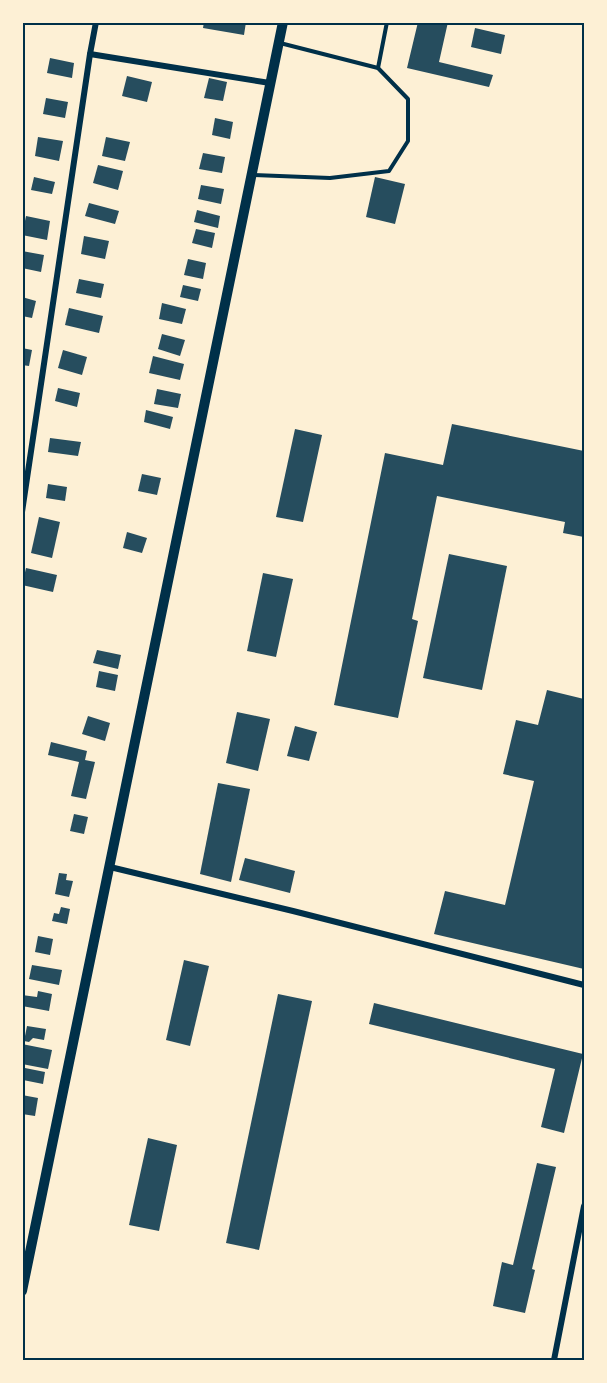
<svg xmlns="http://www.w3.org/2000/svg" width="607" height="1383" font-family="'PT Sans',sans-serif">
<rect width="100%" height="100%" fill="#fdf0d5"/>
<g fill="#264d5e">
<polygon points="204,22 246,22 244,35 203,28"/>
<polygon points="418,22 448,22 439,62 493,75 489,87 407,68"/>
<polygon points="475,28 505,35 501,54 471,47"/>
<polygon points="50,58 74,63 72,78 47,73"/>
<polygon points="127,76 152,82 147,102 122,96"/>
<polygon points="209,78 227,82 223,101 204,98"/>
<polygon points="46,98 68,102 65,118 43,114"/>
<polygon points="215,118 233,122 230,139 212,135"/>
<polygon points="38,137 63,141 59,161 35,156"/>
<polygon points="106,137 130,142 125,161 102,156"/>
<polygon points="203,153 225,157 222,173 199,169"/>
<polygon points="98,165 123,171 118,190 93,183"/>
<polygon points="34,177 55,182 52,194 31,190"/>
<polygon points="375,177 405,184 395,224 366,217"/>
<polygon points="201,185 224,189 221,204 198,199"/>
<polygon points="89,203 119,211 115,224 85,216"/>
<polygon points="197,210 220,216 218,228 194,222"/>
<polygon points="26,216 50,221 47,240 22,235"/>
<polygon points="196,229 215,233 212,248 192,243"/>
<polygon points="84,236 109,241 105,259 81,254"/>
<polygon points="22,251 44,255 41,272 22,268"/>
<polygon points="188,259 206,263 203,279 184,275"/>
<polygon points="79,279 104,284 101,298 76,293"/>
<polygon points="183,285 201,289 198,301 180,297"/>
<polygon points="22,297 36,301 32,318 22,316"/>
<polygon points="162,303 186,309 182,324 159,319"/>
<polygon points="69,308 103,316 99,333 65,325"/>
<polygon points="162,334 185,340 180,356 158,349"/>
<polygon points="22,348 32,350 29,366 22,365"/>
<polygon points="63,350 87,357 82,375 58,368"/>
<polygon points="153,356 184,364 180,380 149,373"/>
<polygon points="58,388 80,393 77,407 55,401"/>
<polygon points="157,389 181,394 178,408 154,404"/>
<polygon points="146,410 173,417 170,429 144,422"/>
<polygon points="452,424 584,451 584,537 563,533 565,522 437,496 412,619 418,621 398,718 334,705 385,453 443,465"/>
<polygon points="295,429 322,435 303,522 276,517"/>
<polygon points="50,438 81,442 78,456 48,452"/>
<polygon points="142,474 161,478 157,495 138,491"/>
<polygon points="48,484 67,487 65,501 46,498"/>
<polygon points="39,517 60,522 52,558 31,553"/>
<polygon points="127,532 147,538 142,553 123,548"/>
<polygon points="449,554 507,566 482,690 423,678"/>
<polygon points="26,568 57,575 53,592 22,585"/>
<polygon points="263,573 293,579 276,657 247,651"/>
<polygon points="97,650 121,655 118,669 93,663"/>
<polygon points="99,671 118,675 115,691 96,687"/>
<polygon points="547,690 584,699 584,969 434,934 445,891 505,905 534,781 503,774 516,720 538,725"/>
<polygon points="237,712 270,719 258,771 226,763"/>
<polygon points="88,716 110,723 105,741 82,734"/>
<polygon points="295,726 317,732 309,761 287,756"/>
<polygon points="51,742 87,751 85,760 95,762 86,799 71,796 79,762 48,755"/>
<polygon points="218,783 250,789 231,882 200,874"/>
<polygon points="74,814 88,817 84,834 70,831"/>
<polygon points="245,858 295,871 290,893 239,880"/>
<polygon points="59,873 67,874 66,880 73,881 69,897 55,894"/>
<polygon points="61,907 70,909 67,924 52,921 54,913 59,914"/>
<polygon points="38,936 53,939 50,955 35,952"/>
<polygon points="184,960 209,966 190,1046 166,1040"/>
<polygon points="32,965 62,970 59,985 29,979"/>
<polygon points="38,991 52,994 49,1011 22,1006 22,995 37,997"/>
<polygon points="278,994 312,1001 259,1250 226,1243"/>
<polygon points="374,1003 583,1054 564,1133 541,1127 555,1069 369,1024"/>
<polygon points="27,1026 46,1029 44,1040 33,1038 29,1042 24,1041"/>
<polygon points="22,1044 52,1050 48,1069 22,1064"/>
<polygon points="25,1068 45,1072 43,1084 23,1080"/>
<polygon points="22,1095 38,1098 35,1116 22,1114"/>
<polygon points="148,1138 177,1145 159,1231 129,1225"/>
<polygon points="537,1163 556,1167 532,1269 535,1270 525,1313 493,1306 502,1262 513,1265"/>
</g>
<g fill="none" stroke-linecap="round" stroke-linejoin="round">
<g stroke="#003049" stroke-width="4">
<polyline points="378,68 387,22"/>
<polyline points="253,175 330,178 389,171 408,141 408,99 378,68 280,43"/>
</g>
<g stroke="#003049" stroke-width="6">
<polyline points="90,54 270,83"/>
<polyline points="22,512 90,54 96,22"/>
<polyline points="110,867 293,911 584,985"/>
<polyline points="554,1360 584,1206"/>
</g>
<polyline stroke="#003049" stroke-width="10" points="22,1291 283,22"/>
</g>
<rect width="607" height="1383" fill="none" stroke="#fdf0d5" stroke-width="48"/>
<rect x="24" y="24" width="559" height="1335" fill="none" stroke="#003049" stroke-width="2"/>
</svg>
